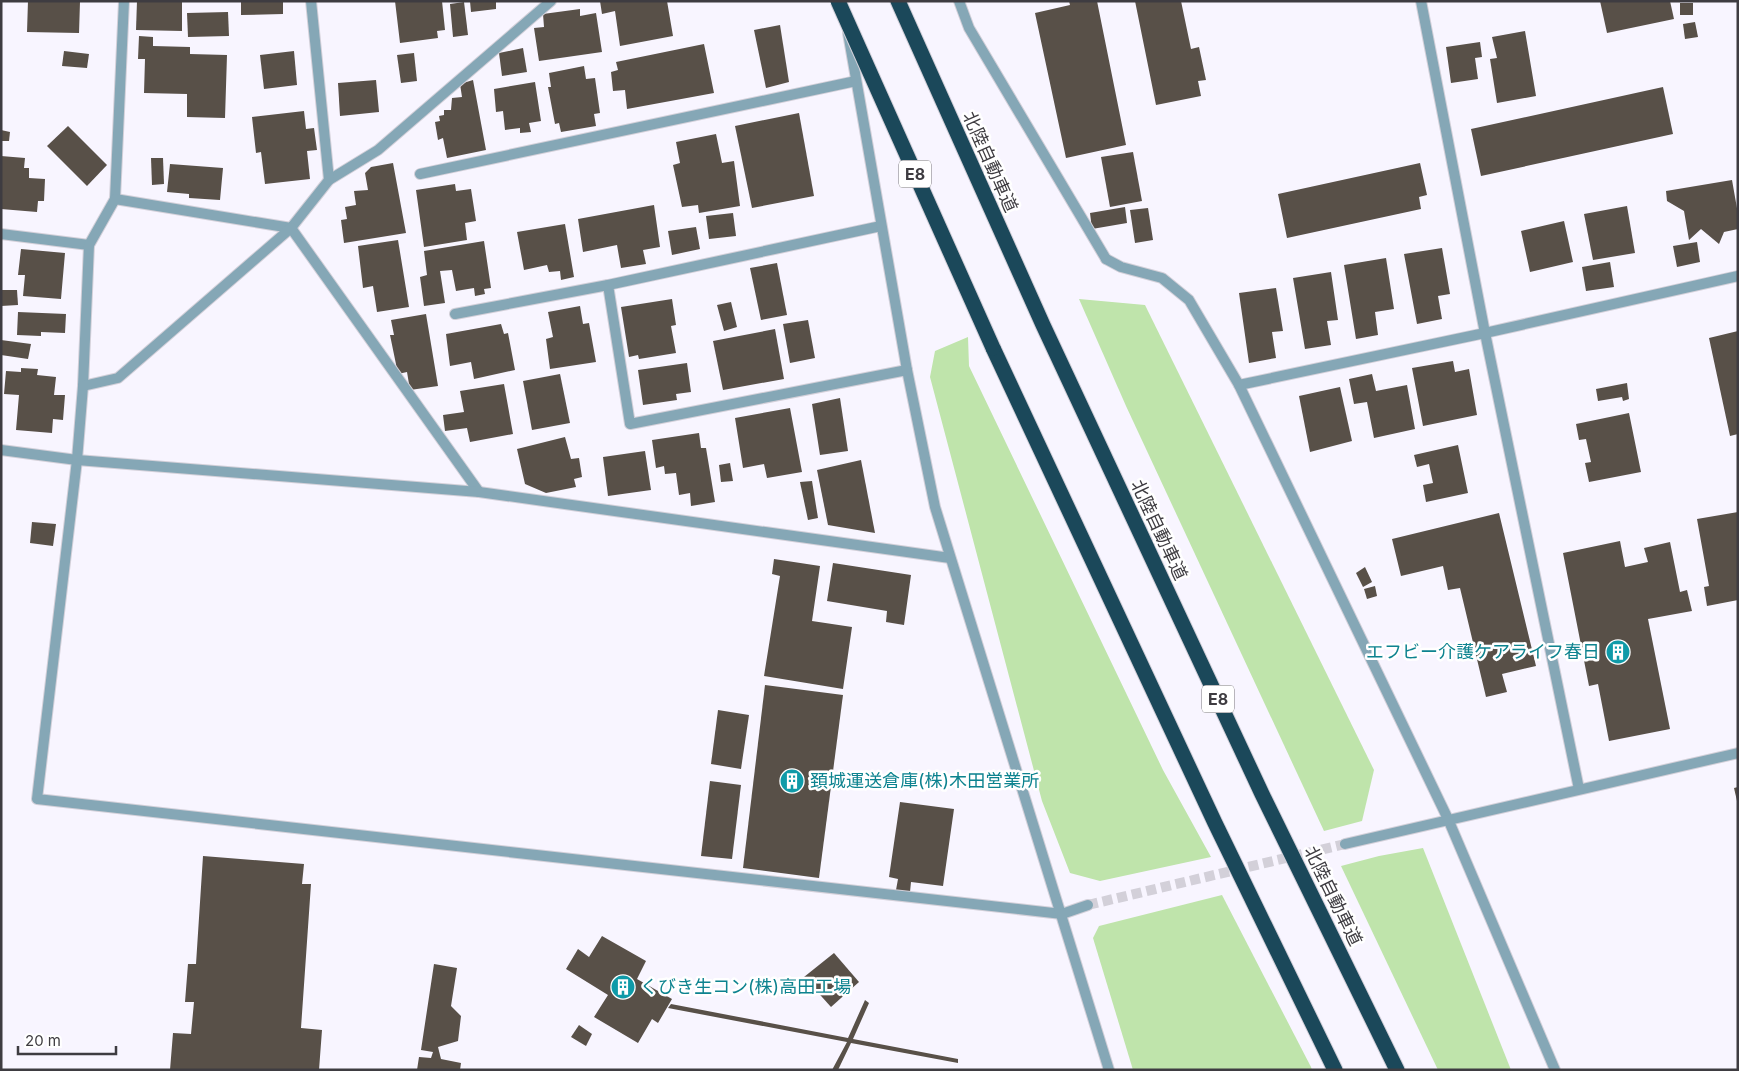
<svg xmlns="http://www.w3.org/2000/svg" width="1739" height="1071" font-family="Inter,'Noto Sans JP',sans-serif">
<rect width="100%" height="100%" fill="#f8f5ff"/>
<g fill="#bfe4ab">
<polygon points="1079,299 1145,305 1374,770 1362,821 1324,831 1126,406"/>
<polygon points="968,337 969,366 1163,770 1211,857 1100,881 1070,873 1042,801 930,377 935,351"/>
<polygon points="1423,848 1511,1070 1438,1070 1341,866 1379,856"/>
<polygon points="1222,895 1311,1067 1312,1070 1133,1070 1093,938 1099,926"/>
</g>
<g fill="#585048">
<polygon points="28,1 80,1 79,33 27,32"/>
<polygon points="137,1 182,1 182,31 136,30"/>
<polygon points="241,1 283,1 283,14 241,15"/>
<polygon points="395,1 442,1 445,30 437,31 438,38 400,43"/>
<polygon points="470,1 496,1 496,9 471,12"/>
<polygon points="600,1 667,1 673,36 620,46 615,11 602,14"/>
<polygon points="1069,1 1097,1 1126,145 1066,158 1035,13 1070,5"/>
<polygon points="1135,1 1181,1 1191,49 1199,47 1206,80 1198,81 1201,96 1156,105"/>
<polygon points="1600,1 1670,1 1674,19 1607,33"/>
<polygon points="464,2 468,35 453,37 450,4"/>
<rect x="1680" y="3" width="13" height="12"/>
<polygon points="580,9 580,16 596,13 602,52 539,61 534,28 544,27 543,14"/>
<polygon points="228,12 229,36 188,37 187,13"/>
<polygon points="1695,22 1698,37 1685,39 1683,24"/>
<polygon points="780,25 789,82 766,88 754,30"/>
<polygon points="1525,31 1536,96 1497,103 1490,59 1497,58 1492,37"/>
<polygon points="139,36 153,37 153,46 190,47 190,54 227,55 225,118 187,117 187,94 144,93 145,59 138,59"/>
<polygon points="1480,42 1482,57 1475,58 1478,79 1451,83 1446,47"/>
<polygon points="704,44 714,93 627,109 625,90 613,91 611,72 618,70 616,62"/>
<polygon points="523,48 527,72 502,76 499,53"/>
<polygon points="64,51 89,54 87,68 62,66"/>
<polygon points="294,51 297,85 264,89 260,55"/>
<polygon points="414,53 417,81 401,83 397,55"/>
<polygon points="584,66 586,79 595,78 600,113 594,114 596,126 561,132 559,123 555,124 548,87 551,87 549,73"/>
<polygon points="376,80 379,112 340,116 338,83"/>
<polygon points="473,80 486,150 447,158 443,138 438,140 435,122 440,121 439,116 444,115 444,110 451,110 452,98 462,97 460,84"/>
<polygon points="535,82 541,121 529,123 531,132 520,133 520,128 505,130 503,111 496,112 494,89"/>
<polygon points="1663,87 1673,134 1481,176 1471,129"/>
<polygon points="304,111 306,129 314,128 317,150 307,151 310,179 265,184 261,152 256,153 252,117"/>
<polygon points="799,113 814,196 752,208 735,126"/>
<polygon points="68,126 107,165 87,186 47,146"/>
<polygon points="1,130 10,132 9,141 1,141"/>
<polygon points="716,134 722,163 734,161 740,206 699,213 698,205 682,207 673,165 680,163 676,142"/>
<polygon points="1133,152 1142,201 1110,207 1101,157"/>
<polygon points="1,156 25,158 24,168 29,168 29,178 45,179 44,201 38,201 37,212 1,209"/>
<polygon points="151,158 163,158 164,184 152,185"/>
<polygon points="393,163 406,233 344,243 341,220 347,219 345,207 356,205 354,191 368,190 365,173 371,167"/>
<polygon points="1420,163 1427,195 1419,197 1421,209 1287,238 1278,194"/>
<polygon points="170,164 223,168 220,200 189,198 189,194 167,192"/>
<polygon points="1732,180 1738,214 1738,229 1724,232 1719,244 1701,229 1689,240 1684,211 1667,201 1666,191"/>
<polygon points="455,184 456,191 471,189 476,221 465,223 467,240 424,247 416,190"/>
<polygon points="654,205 660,247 643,250 646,264 621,268 617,245 583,252 578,219"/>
<polygon points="1627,206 1635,253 1593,260 1584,214"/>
<polygon points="1125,207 1127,223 1092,229 1090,213"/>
<polygon points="1148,208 1153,240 1135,243 1130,210"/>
<polygon points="733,213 736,236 709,239 706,216"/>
<polygon points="1564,221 1573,262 1530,272 1521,231"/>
<polygon points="565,224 574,277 561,280 560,271 549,272 547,265 524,270 517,232"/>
<polygon points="696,227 700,249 672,255 668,231"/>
<polygon points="398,240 409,307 377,312 373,286 363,288 358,246"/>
<polygon points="484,241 491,288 484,289 485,294 475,296 474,288 456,291 452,270 440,271 445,303 424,306 420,277 427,275 424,251"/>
<polygon points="1697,242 1700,262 1677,267 1673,246"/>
<polygon points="1442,248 1450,294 1438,296 1442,319 1417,324 1404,254"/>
<polygon points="21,249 65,253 61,299 23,296 25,275 18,275"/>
<polygon points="1386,258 1394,309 1375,312 1378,335 1356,339 1344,265"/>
<polygon points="1610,262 1614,287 1586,291 1582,267"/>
<polygon points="777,263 787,315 761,320 750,268"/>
<polygon points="1331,272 1338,320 1327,321 1331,345 1305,349 1293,278"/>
<polygon points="1276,288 1283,331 1272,332 1276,358 1249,363 1239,293"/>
<polygon points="1,290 17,290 18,305 1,306"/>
<polygon points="672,299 676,325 671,326 676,353 639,359 638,355 629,357 621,307"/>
<polygon points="731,302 737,327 724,331 717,305"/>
<polygon points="580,306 583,324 589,323 596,362 550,369 546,339 553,337 548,312"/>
<polygon points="18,312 66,314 65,333 41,332 41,336 17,335"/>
<polygon points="426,314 438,386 410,390 407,372 398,374 390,335 394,335 391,320"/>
<polygon points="808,320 815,358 790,363 783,324"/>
<polygon points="501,324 504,334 508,333 515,370 474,379 471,362 450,366 446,334"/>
<polygon points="775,329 784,379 723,390 713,341"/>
<polygon points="1738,331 1738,434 1730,436 1709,338"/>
<polygon points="1,340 31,344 28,359 1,355"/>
<polygon points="1453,361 1455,372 1469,369 1477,415 1423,426 1412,368"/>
<polygon points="687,363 691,392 676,394 677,400 643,405 638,370"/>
<polygon points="21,368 38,369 37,375 56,377 54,395 65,395 63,420 53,419 52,433 16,430 19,395 4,394 6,371 21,372"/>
<polygon points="560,374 570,423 532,430 523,381"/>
<polygon points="1372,374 1376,391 1407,385 1415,429 1374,438 1367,402 1354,404 1349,379"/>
<polygon points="1627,383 1629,399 1623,401 1622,397 1598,401 1596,389"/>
<polygon points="504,384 513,434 470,442 467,428 445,431 443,415 464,412 460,391"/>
<polygon points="1340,387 1352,441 1310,452 1299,396"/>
<polygon points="840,398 848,451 820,455 812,404"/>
<polygon points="790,408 802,472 767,478 764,464 743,468 735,418"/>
<polygon points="1629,413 1641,472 1589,482 1585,463 1591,462 1586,439 1579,440 1576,424"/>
<polygon points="699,433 701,448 706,448 715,502 691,506 690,493 679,495 676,473 665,474 664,466 656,468 652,440"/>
<polygon points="565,437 571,459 579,458 582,477 574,479 576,487 546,493 525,484 517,449"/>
<polygon points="1458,445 1468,493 1426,502 1423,485 1433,483 1429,464 1417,467 1414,455"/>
<polygon points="645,451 651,490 608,496 603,457"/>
<polygon points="861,460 875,533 828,525 817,470"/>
<polygon points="730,463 733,481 721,482 719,465"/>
<polygon points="812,481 818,518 808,520 800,482"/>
<polygon points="1738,512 1738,600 1707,606 1704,587 1709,586 1697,519"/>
<polygon points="1499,513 1536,666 1502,674 1507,692 1486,697 1460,588 1448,590 1443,566 1401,576 1392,539"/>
<polygon points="32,522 56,524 53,546 30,543"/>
<polygon points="1620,541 1625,567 1648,562 1644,548 1670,542 1680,592 1687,590 1692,611 1648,619 1670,729 1609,741 1598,684 1589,686 1563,553"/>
<polygon points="774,559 820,566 812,621 852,627 843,689 764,676 780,576 772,574"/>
<polygon points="833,563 911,575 904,625 886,622 887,611 827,601"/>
<polygon points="1365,567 1372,582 1363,587 1356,573"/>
<polygon points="1375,586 1377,596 1367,599 1364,589"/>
<polygon points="765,685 843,695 819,878 743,868"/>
<polygon points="718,710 749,715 741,769 711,764"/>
<polygon points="710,781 741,785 732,859 701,856"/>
<polygon points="1738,787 1738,801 1737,801 1734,788"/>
<polygon points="900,802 954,809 943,886 911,882 910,892 896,890 898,879 889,877"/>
<polygon points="203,856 304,864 302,884 311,884 301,1028 322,1030 319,1070 170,1070 173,1033 191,1034 194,1002 185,1002 188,964 196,964"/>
<polygon points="602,936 646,961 637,979 672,999 658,1023 652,1019 638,1043 594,1017 608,995 566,969 578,949 589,957"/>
<polygon points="834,953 859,982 831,1007 804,977"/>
<polygon points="434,964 457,968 451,1006 461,1016 458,1041 438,1047 441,1059 461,1063 460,1070 417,1070 419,1057 431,1058 433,1052 421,1050"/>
<polygon points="865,1000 869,1003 853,1039 958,1059 958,1063 851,1043 838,1070 832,1070 847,1042 668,1008 671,1004 848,1038"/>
<polygon points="579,1025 592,1034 586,1046 571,1037"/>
</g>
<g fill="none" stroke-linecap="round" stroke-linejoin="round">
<polyline stroke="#d3d0d9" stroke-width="10" stroke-dasharray="10 5" stroke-linecap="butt" points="1088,905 1345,844"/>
<defs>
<g id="service">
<polyline points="420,174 856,81"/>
<polyline points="115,199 124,1"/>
<polyline points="1,234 89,245"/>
<polyline points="1106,259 1121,267 1162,278 1189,300 1239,385 1448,819 1555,1070"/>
<polyline points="608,285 630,424 907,370"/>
<polyline points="455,314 608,285 881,226"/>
<polyline points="1,450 77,460"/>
</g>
<g id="minor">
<polyline points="551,1 378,150 329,180 291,228 115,199 89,245 83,386 77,460 37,799 1062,914"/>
<polyline points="959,1 969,28 1106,259"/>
<polyline points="1421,1 1485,333 1579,789"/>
<polyline points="1239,385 1485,333 1738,276"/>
<polyline points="83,386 118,378 291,228 479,492"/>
<polyline points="77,460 479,492 950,558"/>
</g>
<g id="tertiary">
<polyline points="311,1 329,180"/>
<polyline points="848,33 907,370 935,507 1109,1070"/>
<polyline points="1345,844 1738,753"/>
<polyline points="1062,914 1088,905"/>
</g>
<g id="motorway">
<polyline points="898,1 1043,325 1262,794 1397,1070"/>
<polyline points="993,348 1215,823 1335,1070"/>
</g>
</defs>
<use href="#service" stroke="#d3d0d9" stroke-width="12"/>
<use href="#minor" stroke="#d3d0d9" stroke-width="12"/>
<use href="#tertiary" stroke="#d3d0d9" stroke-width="12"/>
<use href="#motorway" stroke="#d3d0d9" stroke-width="17"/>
<use href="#service" stroke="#85a7b6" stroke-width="10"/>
<use href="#minor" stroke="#85a7b6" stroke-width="10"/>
<use href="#tertiary" stroke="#85a7b6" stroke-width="10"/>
<use href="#motorway" stroke="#1b485a" stroke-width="15"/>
<defs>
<polyline id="motorway-bridge" points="838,1 993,348"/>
</defs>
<use href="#motorway-bridge" stroke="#d3d0d9" stroke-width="17" stroke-linecap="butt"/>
<use href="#motorway-bridge" stroke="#1b485a" stroke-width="15"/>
</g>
<defs>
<symbol id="building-disc" viewBox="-11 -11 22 22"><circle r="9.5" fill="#0f9aa8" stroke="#fff"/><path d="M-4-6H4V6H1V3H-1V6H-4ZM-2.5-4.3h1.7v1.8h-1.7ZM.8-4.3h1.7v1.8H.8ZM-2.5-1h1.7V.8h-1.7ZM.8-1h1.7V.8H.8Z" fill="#fff"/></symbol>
</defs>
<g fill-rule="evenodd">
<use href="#building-disc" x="1604" y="638" width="28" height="28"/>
<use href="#building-disc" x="778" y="767" width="28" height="28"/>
<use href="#building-disc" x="609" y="973" width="28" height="28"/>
</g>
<g text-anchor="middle" stroke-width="5" stroke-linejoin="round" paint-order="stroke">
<g fill="#fff" stroke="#78767a" stroke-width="1">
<rect x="899" y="160.5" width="32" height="27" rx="4"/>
<rect x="1202" y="685.5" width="32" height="27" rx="4"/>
</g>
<g font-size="16" font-weight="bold" fill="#3e3c41">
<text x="915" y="180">E8</text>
<text x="1218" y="705">E8</text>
</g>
<g font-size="18" fill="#3e3c41" stroke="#fff">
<text transform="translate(990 162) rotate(66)" y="6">北陸自動車道</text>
<text transform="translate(1159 530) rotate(65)" y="6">北陸自動車道</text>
<text transform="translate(1333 896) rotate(64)" y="6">北陸自動車道</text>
</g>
<g font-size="18" fill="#0d838f" stroke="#fff" text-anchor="start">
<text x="1600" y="658" text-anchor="end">エフビー介護ケアライフ春日</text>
<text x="810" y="787">頚城運送倉庫(株)木田営業所</text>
<text x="640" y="993">くびき生コン(株)高田工場</text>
</g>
</g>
<rect width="1739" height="1071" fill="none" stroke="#3e3c41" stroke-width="5"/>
<path d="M18 1046v8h98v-8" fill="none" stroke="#3e3c41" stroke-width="2.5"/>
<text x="25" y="1046" font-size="15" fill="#3e3c41" stroke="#ffffff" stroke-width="4" paint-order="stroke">20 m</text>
</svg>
